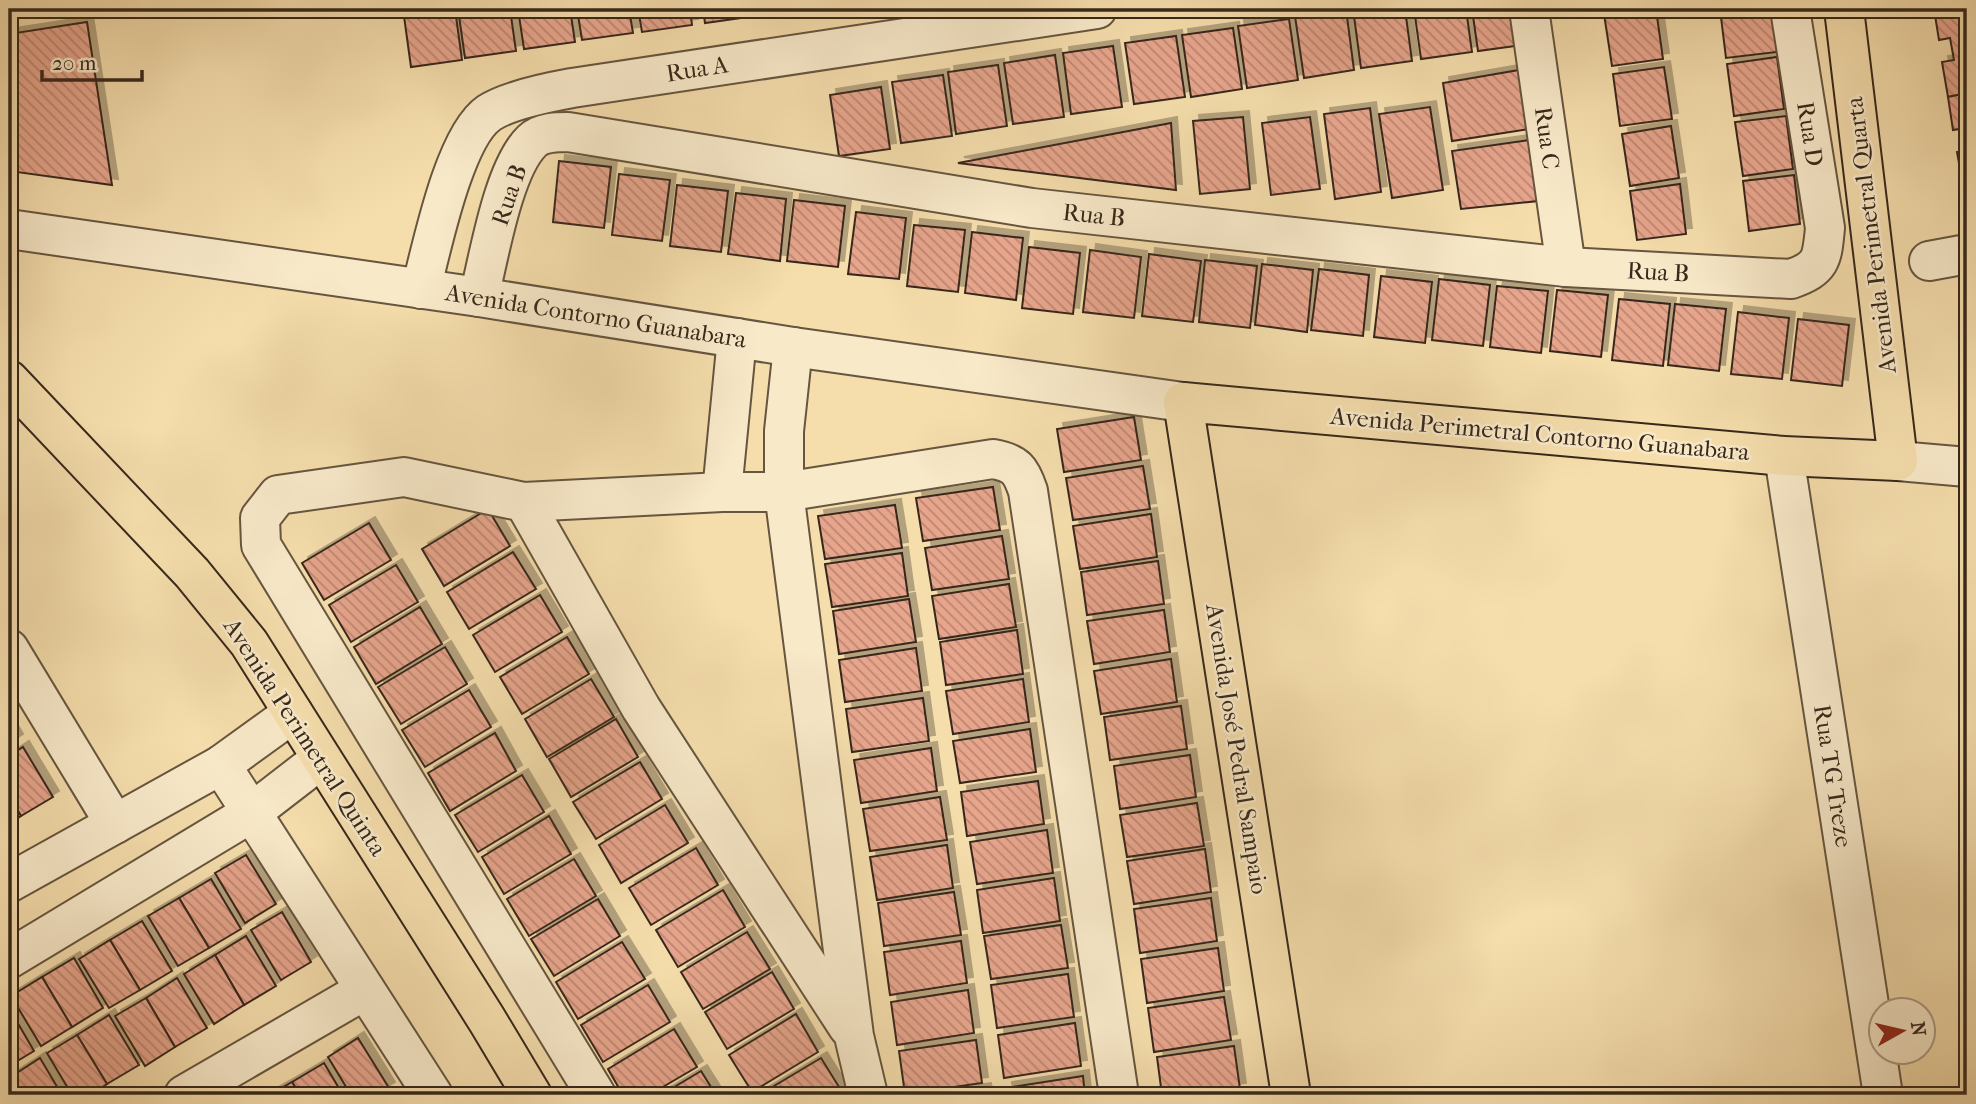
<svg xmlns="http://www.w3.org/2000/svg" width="1976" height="1104" font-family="'IM FELL French Canon',serif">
<defs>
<pattern id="building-back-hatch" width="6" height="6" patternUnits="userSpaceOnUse" patternTransform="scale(1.75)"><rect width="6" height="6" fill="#e7a58c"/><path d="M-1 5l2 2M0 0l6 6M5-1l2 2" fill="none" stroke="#bc8672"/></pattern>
<filter id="shadow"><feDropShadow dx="6" dy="-6" stdDeviation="0" flood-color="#0004"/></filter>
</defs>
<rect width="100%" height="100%" fill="#f5ddac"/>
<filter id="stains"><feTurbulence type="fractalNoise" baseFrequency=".00286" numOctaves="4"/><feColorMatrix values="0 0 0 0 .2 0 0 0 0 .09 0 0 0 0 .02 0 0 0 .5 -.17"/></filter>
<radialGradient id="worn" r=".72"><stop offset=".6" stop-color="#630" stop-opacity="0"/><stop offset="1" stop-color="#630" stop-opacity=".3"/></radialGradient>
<g fill="url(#building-back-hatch)" stroke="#37281b" stroke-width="2" filter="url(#shadow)">
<polygon points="403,9 455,9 462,60 411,67"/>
<polygon points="458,9 510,9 516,51 465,58"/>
<polygon points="518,9 570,9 575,42 524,49"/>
<polygon points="577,9 629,9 633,33 582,40"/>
<polygon points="638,9 690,9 692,25 642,32"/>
<polygon points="703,9 755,9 756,16 705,23"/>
<polygon points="762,9 810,9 763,15"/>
<polygon points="1346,9 1354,70 1304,78 1295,16"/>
<polygon points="1353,9 1405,9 1412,61 1361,68"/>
<polygon points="1414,9 1466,9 1472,52 1421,59"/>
<polygon points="1472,9 1524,9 1529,44 1478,51"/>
<polygon points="1640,9 1656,9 1663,59 1612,66 1604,14"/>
<polygon points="1720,9 1771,9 1777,52 1726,58"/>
<polygon points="1934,9 1961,9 1963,22 1967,22 1967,93 1948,97 1942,62 1954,60 1950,38 1939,40"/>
<polygon points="1289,19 1298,80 1247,88 1238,26"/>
<polygon points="87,22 112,185 9,171 9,34"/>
<polygon points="1233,28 1242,89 1191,97 1182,35"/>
<polygon points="1176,36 1185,97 1134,104 1125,43"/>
<polygon points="1113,46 1122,107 1071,114 1063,53"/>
<polygon points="1055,55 1064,117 1013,124 1004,63"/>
<polygon points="1777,57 1784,109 1734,116 1727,64"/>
<polygon points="998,65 1007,126 956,134 948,72"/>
<polygon points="1664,67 1672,119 1620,126 1613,74"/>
<polygon points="1519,70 1529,129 1452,141 1443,83"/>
<polygon points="943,75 952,136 901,143 892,82"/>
<polygon points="881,87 890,149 839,156 830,95"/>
<polygon points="1967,93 1967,133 1966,128 1953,130 1948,97"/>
<polygon points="1430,107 1443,190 1392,198 1379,114"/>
<polygon points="1370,108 1381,192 1335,199 1324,114"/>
<polygon points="1786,116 1793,169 1743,176 1735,122"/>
<polygon points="1243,117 1250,189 1200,194 1193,121"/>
<polygon points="1310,117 1320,189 1271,195 1262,123"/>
<polygon points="1171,123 1176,190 958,163"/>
<polygon points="1671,126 1679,178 1630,186 1622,134"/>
<polygon points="1529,140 1538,201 1461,209 1452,151"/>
<polygon points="1967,150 1967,184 1963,185 1957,152"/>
<polygon points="559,161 611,167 604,228 553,222"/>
<polygon points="619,174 670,180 662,241 612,235"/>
<polygon points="1794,175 1800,224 1749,231 1743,181"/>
<polygon points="1680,184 1686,234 1637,240 1630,191"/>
<polygon points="677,185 728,191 721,252 670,246"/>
<polygon points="736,193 786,199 780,261 728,254"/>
<polygon points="794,200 845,206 838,267 787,261"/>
<polygon points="856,212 906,218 899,279 848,274"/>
<polygon points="914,225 965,230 958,292 907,286"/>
<polygon points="972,232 1023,238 1016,300 965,293"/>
<polygon points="1029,247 1080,253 1073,314 1022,308"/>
<polygon points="1090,250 1141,257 1134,318 1083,312"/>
<polygon points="1149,254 1201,261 1193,322 1142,316"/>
<polygon points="1205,260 1257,266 1250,328 1199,322"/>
<polygon points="1262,264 1313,270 1307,332 1255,325"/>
<polygon points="1319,269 1369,275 1363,336 1311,330"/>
<polygon points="1381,276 1432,282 1425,343 1374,337"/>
<polygon points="1439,279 1490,285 1483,346 1432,340"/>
<polygon points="1497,286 1548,291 1541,353 1490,347"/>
<polygon points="1557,290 1608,295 1601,357 1550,351"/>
<polygon points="1619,299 1670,304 1663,366 1612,360"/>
<polygon points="1675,304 1726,309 1719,371 1668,365"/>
<polygon points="1738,312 1789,318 1782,379 1731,374"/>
<polygon points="1798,319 1849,325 1842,386 1791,380"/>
<polygon points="1134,417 1141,460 1064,472 1057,429"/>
<polygon points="1143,466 1150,509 1073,520 1066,478"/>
<polygon points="993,487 1000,530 923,541 916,498"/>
<polygon points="895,505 902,548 825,559 818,516"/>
<polygon points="488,509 510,546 444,586 422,549"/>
<polygon points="1151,514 1157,557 1080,569 1073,526"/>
<polygon points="369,523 391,560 324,600 302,563"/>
<polygon points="1002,536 1009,579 932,590 925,548"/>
<polygon points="513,552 536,589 469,629 447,592"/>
<polygon points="902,553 908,596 832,607 825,564"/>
<polygon points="1158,561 1164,604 1087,615 1081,572"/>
<polygon points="396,565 418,602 351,642 329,605"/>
<polygon points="1009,584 1016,627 939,639 932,596"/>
<polygon points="540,595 562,632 495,672 473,635"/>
<polygon points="909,599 916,642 839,654 833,611"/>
<polygon points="420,607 442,644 376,684 354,647"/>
<polygon points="1164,610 1170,652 1094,664 1087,621"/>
<polygon points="1017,630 1023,674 946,685 940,642"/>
<polygon points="567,637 589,674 522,714 500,677"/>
<polygon points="445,647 467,684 401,724 378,687"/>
<polygon points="916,648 922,691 845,702 839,660"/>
<polygon points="1171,659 1177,702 1101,714 1094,671"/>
<polygon points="591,679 614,717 547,757 525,719"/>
<polygon points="1023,679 1029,722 953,734 946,691"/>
<polygon points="469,690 491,727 425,767 402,730"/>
<polygon points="923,698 929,741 852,752 846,709"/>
<polygon points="1181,706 1187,749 1110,760 1104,717"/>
<polygon points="616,719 638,757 571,797 549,759"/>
<polygon points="9,726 17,740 9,745"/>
<polygon points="1030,729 1036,772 960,783 953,741"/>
<polygon points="495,733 516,771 450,811 428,773"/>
<polygon points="23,747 53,797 21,816 9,796 9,756"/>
<polygon points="931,748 937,791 861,803 854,760"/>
<polygon points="1190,755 1196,797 1120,809 1114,766"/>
<polygon points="640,762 662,799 596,839 573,802"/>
<polygon points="522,775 544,812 478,852 455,815"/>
<polygon points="1038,781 1044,824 967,836 961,792"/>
<polygon points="9,796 21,816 9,824"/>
<polygon points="940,797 947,840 870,851 863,809"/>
<polygon points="1197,803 1204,846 1127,857 1120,815"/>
<polygon points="665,805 688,843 621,883 599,845"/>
<polygon points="549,816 571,854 504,894 482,857"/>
<polygon points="1047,830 1053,873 977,884 970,842"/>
<polygon points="947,845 953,888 877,900 870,857"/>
<polygon points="696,848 718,885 651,925 629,888"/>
<polygon points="1205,849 1211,892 1134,904 1127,861"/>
<polygon points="246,855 276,904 245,923 215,873"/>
<polygon points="574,859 596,896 529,936 507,899"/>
<polygon points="1054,878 1060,921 983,933 977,890"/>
<polygon points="211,879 241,929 209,948 179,898"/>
<polygon points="723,890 745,927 678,967 656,930"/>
<polygon points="954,892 961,935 884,946 878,903"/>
<polygon points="179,898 209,948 178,966 148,916"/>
<polygon points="1211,898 1217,941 1140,953 1134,909"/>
<polygon points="598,899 620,936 554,976 531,939"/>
<polygon points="282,912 311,962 281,980 251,930"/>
<polygon points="142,921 172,971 140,990 110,940"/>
<polygon points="1061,925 1068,968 991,979 984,936"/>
<polygon points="747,932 770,969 703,1009 681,972"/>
<polygon points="246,936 276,986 244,1005 215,955"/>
<polygon points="110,940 140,990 109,1008 79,959"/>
<polygon points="961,941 967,983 890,995 884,952"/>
<polygon points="622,942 645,979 578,1019 556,982"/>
<polygon points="1218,948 1224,991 1147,1003 1141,959"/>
<polygon points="215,955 244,1005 214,1024 184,974"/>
<polygon points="74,958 103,1008 72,1027 42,977"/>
<polygon points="772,972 794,1009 727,1049 705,1012"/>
<polygon points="1068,974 1074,1017 997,1028 991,985"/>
<polygon points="42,977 72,1027 41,1046 11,996"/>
<polygon points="177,978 207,1028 175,1047 146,998"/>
<polygon points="648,985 670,1022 603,1062 581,1025"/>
<polygon points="968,990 974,1033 897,1045 891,1002"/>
<polygon points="1224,997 1231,1040 1154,1052 1148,1008"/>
<polygon points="146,998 175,1047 145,1066 115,1016"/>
<polygon points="9,1008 34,1051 9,1066"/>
<polygon points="796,1014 818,1052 752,1092 729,1055"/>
<polygon points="109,1015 139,1065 107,1084 77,1035"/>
<polygon points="1075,1023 1081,1066 1004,1078 998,1035"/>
<polygon points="674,1029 697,1067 649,1095 623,1095 608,1069"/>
<polygon points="77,1035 107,1084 90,1095 72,1095 47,1053"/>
<polygon points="358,1038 389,1088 377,1095 351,1095 328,1057"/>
<polygon points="976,1040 982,1083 905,1094 899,1051"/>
<polygon points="1234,1046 1240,1089 1198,1095 1162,1095 1157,1057"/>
<polygon points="40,1058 62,1095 19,1095 9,1078"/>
<polygon points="821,1058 844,1095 759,1095"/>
<polygon points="324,1063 343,1095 300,1095 292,1082"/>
<polygon points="701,1071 716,1095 661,1095"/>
<polygon points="1083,1076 1085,1095 1007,1095 1006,1088"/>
<polygon points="9,1078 19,1095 9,1095"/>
<polygon points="292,1082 300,1095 269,1095"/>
<polygon points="985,1089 986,1095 942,1095"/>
</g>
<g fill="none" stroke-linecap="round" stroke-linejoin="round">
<defs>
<g id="minor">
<polyline points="1529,9 1566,267"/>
<polyline points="9,229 479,297 793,347 1183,402"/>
<polyline points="1929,261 1967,254"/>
<path d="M421,289c11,-42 33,-152 68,-176 18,-12 61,-21 83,-25l525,-79"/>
<path d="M479,297c10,-40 24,-128 53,-156 9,-9 24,-9 36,-9l464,76 534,59 225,12c31,-11 31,-20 34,-51l-35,-219"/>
<polyline points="793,347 784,431 784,492 854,1036 868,1095"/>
<polyline points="1784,456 1883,1095"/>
<polyline points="1898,461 1967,467"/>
<polyline points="722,492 737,338"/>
<polyline points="524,502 641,708 848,1027"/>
<polyline points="9,649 115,824"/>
<polyline points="221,765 433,1095"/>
<polyline points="9,883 221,765 293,713"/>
<polyline points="9,959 251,813 321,759"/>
<polyline points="184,1095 365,990"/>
<path d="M596,1095l-335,-550 -1,-27 18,-23 126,-18 120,25 198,-10h62l209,-33c23,4 28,11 35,32l91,604"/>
</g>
<g id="major">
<polyline points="9,380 192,573 249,643 487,1020 532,1095"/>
<polyline points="1291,1095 1183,402 1784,456 1898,461 1844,9"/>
</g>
</defs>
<use href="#minor" stroke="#66553f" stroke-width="42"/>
<use href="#major" stroke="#37281b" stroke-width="42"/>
<use href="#minor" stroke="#f8e9c9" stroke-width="38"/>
<use href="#major" stroke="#f5ddac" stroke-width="38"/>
</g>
<g text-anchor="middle" stroke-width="5" stroke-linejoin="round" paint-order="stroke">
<g font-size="24" fill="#37281b" stroke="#f8e9c9">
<text transform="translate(697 69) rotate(-9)" y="8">Rua A</text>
<text transform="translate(1810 134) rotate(81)" y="8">Rua D</text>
<text transform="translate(1547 138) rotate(82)" y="8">Rua C</text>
<text transform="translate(509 195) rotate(-71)" y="8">Rua B</text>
<text transform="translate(1094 215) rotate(6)" y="8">Rua B</text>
<text transform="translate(1871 235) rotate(-97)" y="8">Avenida Perimetral Quarta</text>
<text transform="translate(1658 272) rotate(3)" y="8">Rua B</text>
<text transform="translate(596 316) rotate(9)" y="8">Avenida Contorno Guanabara</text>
<text transform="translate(1540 434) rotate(5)" y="8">Avenida Perimetral Contorno Guanabara</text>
<text transform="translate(305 737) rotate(57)" y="8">Avenida Perimetral Quinta</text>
<text transform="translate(1237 749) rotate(81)" y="8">Avenida José Pedral Sampaio</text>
<text transform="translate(1833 776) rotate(81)" y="8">Rua TG Treze</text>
</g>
</g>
<rect width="1976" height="1104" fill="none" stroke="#f5ddac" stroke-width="35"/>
<rect x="10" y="10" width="1955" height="1083" fill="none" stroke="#37281b" stroke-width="3.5"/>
<rect x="18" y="18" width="1941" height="1069" fill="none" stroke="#37281b" stroke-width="2"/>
<g transform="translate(1902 1031) rotate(82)"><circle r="33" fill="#f8e9c9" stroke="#ab9c83" stroke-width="2"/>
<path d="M0-5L12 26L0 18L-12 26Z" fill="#8f2418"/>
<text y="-10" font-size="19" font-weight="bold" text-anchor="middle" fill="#37281b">N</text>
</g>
<path d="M42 70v10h100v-10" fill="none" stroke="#37281b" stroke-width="3.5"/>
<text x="52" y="70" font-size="21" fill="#37281b" stroke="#f8e9c9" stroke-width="5" paint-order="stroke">20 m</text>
<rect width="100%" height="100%" filter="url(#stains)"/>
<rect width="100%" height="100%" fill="url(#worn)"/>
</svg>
